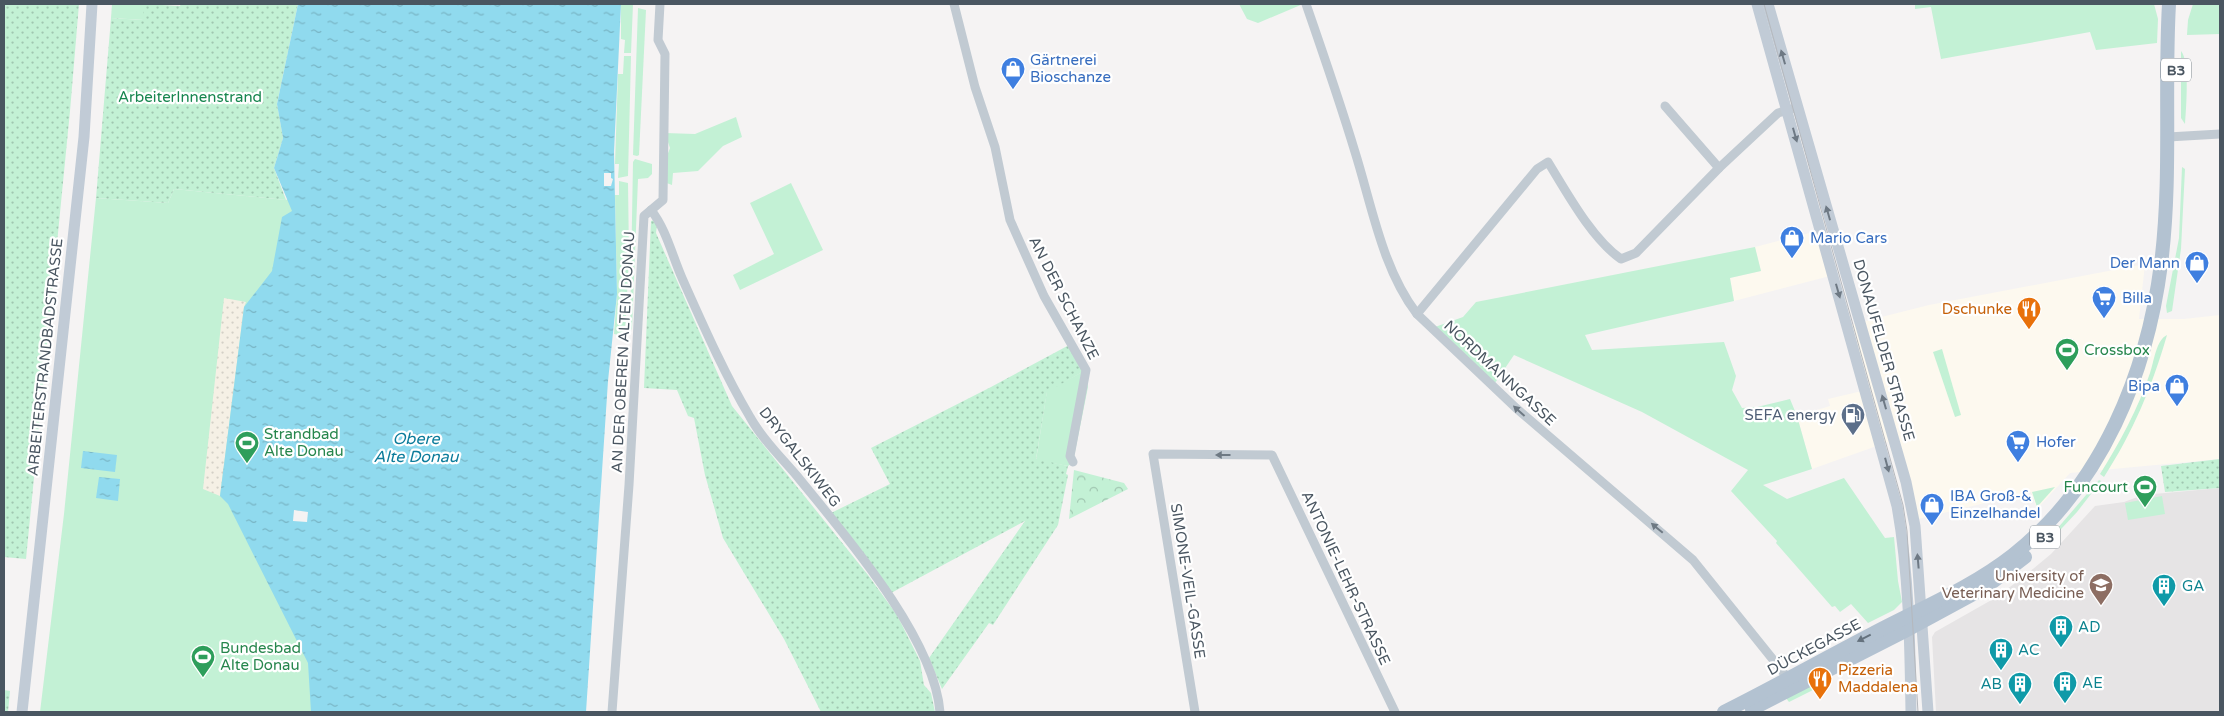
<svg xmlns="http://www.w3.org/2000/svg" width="2224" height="716" font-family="'Varela Round',sans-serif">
<defs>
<pattern id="forest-crowns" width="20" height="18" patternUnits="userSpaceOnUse" patternTransform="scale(1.25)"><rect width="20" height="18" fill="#c3f1d5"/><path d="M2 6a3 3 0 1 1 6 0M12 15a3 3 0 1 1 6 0" fill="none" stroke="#a0c6b0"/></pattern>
<pattern id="sand-dots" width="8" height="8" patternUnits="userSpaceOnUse" patternTransform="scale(1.25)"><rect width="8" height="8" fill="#f5f0e5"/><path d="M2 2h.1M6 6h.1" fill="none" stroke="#d4d0c7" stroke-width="1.8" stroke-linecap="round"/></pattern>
<pattern id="park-dots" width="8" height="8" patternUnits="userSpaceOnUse" patternTransform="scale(1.25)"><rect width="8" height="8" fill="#c3f1d5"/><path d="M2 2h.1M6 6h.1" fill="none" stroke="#a0c6b0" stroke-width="1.8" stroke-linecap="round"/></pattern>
<pattern id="water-ripples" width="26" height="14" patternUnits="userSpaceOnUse" patternTransform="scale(1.25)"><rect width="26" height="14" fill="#90daee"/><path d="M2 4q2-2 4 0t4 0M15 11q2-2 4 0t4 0" fill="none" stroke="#78b4c4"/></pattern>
</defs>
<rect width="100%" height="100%" fill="#f5f3f3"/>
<g fill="#fdf9ef">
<polygon points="1817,231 1830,276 1734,301 1730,278 1761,271 1755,247"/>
<polygon points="2145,264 2139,319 2184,319 2220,315 2220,459 2070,473 2037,509 2031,492 1914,520 1888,442 1812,469 1797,416 1830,406 1828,399 1862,391 1846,326 1929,305"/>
</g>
<polygon fill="#e6e4e5" points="2220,488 2220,712 1936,712 1932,637 1935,632 1995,598 2022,578 2051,554 2095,506 2124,502 2143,495"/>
<g fill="#c3f1d5">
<polygon points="112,4 144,4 144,20 111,18"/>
<polygon points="621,4 633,4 631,53 624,53 625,40 621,39"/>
<polygon points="1239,4 1303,4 1258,23 1247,19"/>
<polygon points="1915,4 2154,4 2158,19 2157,43 2096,50 2090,32 1941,59 1931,7 1915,9"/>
<polygon points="2193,4 2220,4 2220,34 2187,35 2188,20"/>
<polygon points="638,8 646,10 639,155 637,156 633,155"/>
<path d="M2181,51c9,9 5,59 4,73l-4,-6z"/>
<polygon points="624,56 631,56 628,176 618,178 619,164 615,164 618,74 623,74"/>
<polygon points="736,117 742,137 723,146 698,171 673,173 672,185 664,182 667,156 670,148 665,133 695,134"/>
<polygon points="635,159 652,164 652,174 648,178 638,179 632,329 630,331 633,162"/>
<polygon points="2182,167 2185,169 2181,249 2172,311 2167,313 2166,306 2179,238"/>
<polygon points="339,171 395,712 40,712 64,514 96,198 168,203 174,189 286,200"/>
<polygon points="619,181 628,183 629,255 625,336 614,334 617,294 615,195 619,195"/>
<polygon points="791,183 823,250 740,290 733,275 774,254 750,203"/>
<polygon points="1755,247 1761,271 1730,278 1734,301 1585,335 1592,350 1724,342 1736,376 1732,390 1742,408 1757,407 1790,399 1797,416 1812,469 1763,485 1787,499 1844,478 1885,538 1894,537 1898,581 1902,602 1894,610 1868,623 1851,604 1840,612 1835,606 1832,607 1776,543 1777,541 1731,491 1748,470 1642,412 1514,355 1495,383 1435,327 1463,317 1476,302"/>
<path d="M2167,335c-15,52 -34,97 -63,142l-4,-3c20,-32 38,-65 50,-101 4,-11 6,-33 17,-38z"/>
<polygon points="1942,349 1961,415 1955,417 1933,352"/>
<polygon points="1086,370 1088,387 1073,462 1068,466 1036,460 1047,391"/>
<polygon points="2099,480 2101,481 2077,512 2047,544 2044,544"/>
<polygon points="2055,487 2037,507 2032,492"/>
<polygon points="2162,496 2165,514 2128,520 2125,503"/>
<polygon points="1830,679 1831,681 1789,702 1786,698 1807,687"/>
</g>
<polygon fill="url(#forest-crowns)" points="1074,470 1124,483 1128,489 1069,519"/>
<polygon fill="url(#sand-dots)" points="224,298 246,302 244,307 220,496 203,489"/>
<g fill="url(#park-dots)">
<polygon points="4,4 79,4 70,111 26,559 4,557"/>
<polygon points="144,4 180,6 181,4 298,4 277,104 283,138 274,168 286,200 174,189 168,203 96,198 111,18 143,20"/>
<polygon points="654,220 657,225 656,233 732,406 868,575 897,615 920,661 924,685 931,693 935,712 821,712 784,639 723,538 705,475 694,418 688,416 677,390 644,388 651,221"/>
<polygon points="1071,344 1086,370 1047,392 1036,459 1068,466 1066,474 1068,475 1058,525 993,625 989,623 942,689 929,658 1025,521 891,593 831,513 890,484 871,448 991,387"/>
<polygon points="2220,459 2220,488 2165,492 2161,466"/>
<polygon points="4,690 10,691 8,712 4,712"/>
</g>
<g fill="url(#water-ripples)">
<polygon points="298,4 621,4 614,152 617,294 608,381 586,712 311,712 308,663 228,504 220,496 244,307 272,271 282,217 292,211 274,168 283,138 277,104"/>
<polygon points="83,451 117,455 115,472 81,468"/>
<polygon points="99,477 120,479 118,501 96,498"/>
</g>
<g fill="#f5f3f3">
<polygon points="604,173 611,173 611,178 613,179 611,186 604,186"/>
<polygon points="294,510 308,512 307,522 293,521"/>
</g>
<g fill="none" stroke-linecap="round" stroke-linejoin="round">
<g stroke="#c1cad2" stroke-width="9">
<polyline points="954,4 975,87 995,147 1010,220 1044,296 1086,370 1070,456 1073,462"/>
<path d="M1306,4c17,49 34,98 49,148 17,54 27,116 62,162l99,94 177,152 98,122"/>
<polyline points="1665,106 1719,168"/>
<polyline points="2168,137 2220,134"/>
<path d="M651,210c15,19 21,45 31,68 21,47 42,95 68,139 12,22 31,40 47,59 47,58 137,161 143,236"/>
<path d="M1417,314l120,-145 11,-7c19,31 44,77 73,97l15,-6 83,-85 59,-55 14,-4"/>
<polyline points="612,712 629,485 644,216 663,200 665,54 658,40 660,4"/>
<polyline points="1195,712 1153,454 1272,455 1395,712"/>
</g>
<g stroke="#c1cbd6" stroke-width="11">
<path d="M1757,4l140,502c12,67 13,137 14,206"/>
<polyline points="1768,4 1906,482 1915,526 1928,712"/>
<polyline points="22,712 84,137 92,4"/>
</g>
<g stroke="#b3c2d1" stroke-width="14">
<polyline points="1752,709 1903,632 1986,587 2025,557"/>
<path d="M1724,712c50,-25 98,-52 148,-78 47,-25 99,-46 141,-79 89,-70 134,-182 148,-291 11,-87 3,-174 8,-260"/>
</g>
<polyline stroke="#b5b8bd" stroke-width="1" points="1764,4 1903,505 1907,531 1918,712"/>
</g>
<defs><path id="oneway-solid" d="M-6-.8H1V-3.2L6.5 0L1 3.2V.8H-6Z" transform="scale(1.25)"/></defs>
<g fill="#6e7984">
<use href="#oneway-solid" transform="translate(1783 57) rotate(-106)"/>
<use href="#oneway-solid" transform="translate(1795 135) rotate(74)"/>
<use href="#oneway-solid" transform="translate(1828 213) rotate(-106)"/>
<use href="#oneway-solid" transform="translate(1838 291) rotate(74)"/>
<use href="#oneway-solid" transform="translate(1884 402) rotate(-106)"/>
<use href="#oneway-solid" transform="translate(1887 465) rotate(75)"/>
<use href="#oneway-solid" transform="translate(1918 561) rotate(-95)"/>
</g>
<g fill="#6e7983">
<use href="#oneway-solid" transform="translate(1519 411) rotate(-138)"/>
<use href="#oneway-solid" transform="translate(1223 455) rotate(-180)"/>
<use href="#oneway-solid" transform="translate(1657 528) rotate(-140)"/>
</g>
<use fill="#64717d" href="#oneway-solid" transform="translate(1864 638) rotate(153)"/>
<defs>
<symbol id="shop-pin" viewBox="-11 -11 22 30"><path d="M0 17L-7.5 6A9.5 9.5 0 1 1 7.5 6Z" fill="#3f7fe0" stroke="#fff"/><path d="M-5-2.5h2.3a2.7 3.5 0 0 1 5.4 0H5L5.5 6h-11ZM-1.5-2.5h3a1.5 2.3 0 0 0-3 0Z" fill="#fff"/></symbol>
<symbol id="supermarket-pin" viewBox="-11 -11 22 30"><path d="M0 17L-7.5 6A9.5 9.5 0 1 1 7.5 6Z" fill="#3f7fe0" stroke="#fff"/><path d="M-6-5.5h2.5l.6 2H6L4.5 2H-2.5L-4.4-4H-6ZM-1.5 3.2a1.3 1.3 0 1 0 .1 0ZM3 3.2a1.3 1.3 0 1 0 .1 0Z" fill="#fff"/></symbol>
<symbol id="restaurant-pin" viewBox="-11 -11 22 30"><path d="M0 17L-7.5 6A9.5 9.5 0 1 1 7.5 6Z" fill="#e8710a" stroke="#fff"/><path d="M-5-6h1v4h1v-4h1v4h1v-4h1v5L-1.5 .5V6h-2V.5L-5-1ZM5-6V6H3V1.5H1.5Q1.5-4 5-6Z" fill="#fff"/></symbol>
<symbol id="stadium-pin" viewBox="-11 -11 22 30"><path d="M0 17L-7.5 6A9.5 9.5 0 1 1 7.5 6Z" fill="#2e9e5b" stroke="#fff"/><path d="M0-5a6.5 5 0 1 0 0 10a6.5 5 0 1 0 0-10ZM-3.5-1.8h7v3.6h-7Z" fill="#fff"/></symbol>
<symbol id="fuel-pin" viewBox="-11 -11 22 30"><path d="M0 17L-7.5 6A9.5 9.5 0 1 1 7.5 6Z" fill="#5c6f8a" stroke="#fff"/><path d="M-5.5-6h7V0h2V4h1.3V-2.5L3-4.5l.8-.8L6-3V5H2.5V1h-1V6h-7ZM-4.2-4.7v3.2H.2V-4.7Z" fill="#fff"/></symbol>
<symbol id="university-pin" viewBox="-11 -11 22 30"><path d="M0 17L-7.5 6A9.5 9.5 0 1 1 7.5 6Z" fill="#8d6e63" stroke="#fff"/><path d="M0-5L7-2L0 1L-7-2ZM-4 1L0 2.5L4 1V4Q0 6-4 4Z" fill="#fff"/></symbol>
<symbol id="building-pin" viewBox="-11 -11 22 30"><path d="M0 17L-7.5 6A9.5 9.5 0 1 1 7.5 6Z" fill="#0f9aa8" stroke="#fff"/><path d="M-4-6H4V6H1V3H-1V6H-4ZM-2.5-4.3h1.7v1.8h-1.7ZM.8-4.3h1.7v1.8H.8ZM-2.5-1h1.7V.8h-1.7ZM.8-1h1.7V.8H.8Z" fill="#fff"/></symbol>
</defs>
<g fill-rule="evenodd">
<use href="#shop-pin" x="999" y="55" width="28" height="38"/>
<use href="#shop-pin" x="1778" y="224" width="28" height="38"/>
<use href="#shop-pin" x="2183" y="249" width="28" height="38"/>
<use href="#supermarket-pin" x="2090" y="284" width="28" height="38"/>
<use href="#restaurant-pin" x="2015" y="295" width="28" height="38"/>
<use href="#stadium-pin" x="2053" y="336" width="28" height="38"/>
<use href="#shop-pin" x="2163" y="372" width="28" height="38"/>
<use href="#fuel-pin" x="1839" y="401" width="28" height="38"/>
<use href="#supermarket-pin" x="2004" y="428" width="28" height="38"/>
<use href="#stadium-pin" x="233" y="429" width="28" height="38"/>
<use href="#stadium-pin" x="2131" y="473" width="28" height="38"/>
<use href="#shop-pin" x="1918" y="491" width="28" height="38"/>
<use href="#university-pin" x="2087" y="571" width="28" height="38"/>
<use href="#building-pin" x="2150" y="572" width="28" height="38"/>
<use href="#building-pin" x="2047" y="613" width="28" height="38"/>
<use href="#building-pin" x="1987" y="636" width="28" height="38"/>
<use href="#stadium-pin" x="189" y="643" width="28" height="38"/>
<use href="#restaurant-pin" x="1806" y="665" width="28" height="38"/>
<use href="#building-pin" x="2051" y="669" width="28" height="38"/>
<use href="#building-pin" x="2006" y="670" width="28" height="38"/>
</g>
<g text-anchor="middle" stroke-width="4.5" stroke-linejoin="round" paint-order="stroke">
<g fill="#fff" stroke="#808990" stroke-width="1">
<rect x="2161" y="58.5" width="30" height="23" rx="4"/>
<rect x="2030" y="525.5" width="30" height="23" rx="4"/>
</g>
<g font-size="14" font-weight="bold" fill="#4a5661">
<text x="2176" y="75">B3</text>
<text x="2045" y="542">B3</text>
</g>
<g font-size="15" fill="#366cbe" stroke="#fff" text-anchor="start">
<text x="1030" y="65">Gärtnerei<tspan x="1030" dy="17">Bioschanze</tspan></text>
<text x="1810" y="243">Mario Cars</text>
<text x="2180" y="268" text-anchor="end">Der Mann</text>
<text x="2122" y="303">Billa</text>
<text x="2160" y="391" text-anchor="end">Bipa</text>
<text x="2036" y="447">Hofer</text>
<text x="1950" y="501">IBA Groß-&amp;<tspan x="1950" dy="17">Einzelhandel</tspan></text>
</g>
<g font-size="15" fill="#17864f" stroke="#fff">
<text x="190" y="102">ArbeiterInnenstrand</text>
</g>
<g font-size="15" fill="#4a5661" stroke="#fff">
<text transform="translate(1064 298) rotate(63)" y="5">AN DER SCHANZE</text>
<text transform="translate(1884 350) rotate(74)" y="5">DONAUFELDER STRASSE</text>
<text transform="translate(623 352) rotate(-87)" y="5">AN DER OBEREN ALTEN DONAU</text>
<text transform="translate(45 357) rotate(-84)" y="5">ARBEITERSTRANDBADSTRASSE</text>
<text transform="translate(1500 373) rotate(43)" y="5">NORDMANNGASSE</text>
<text transform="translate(800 457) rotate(52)" y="5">DRYGALSKIWEG</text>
<text transform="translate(1346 578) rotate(65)" y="5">ANTONIE-LEHR-STRASSE</text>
<text transform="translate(1188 581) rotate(81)" y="5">SIMONE-VEIL-GASSE</text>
<text transform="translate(1814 647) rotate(-28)" y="5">DÜCKEGASSE</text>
</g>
<g font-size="15" fill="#c56008" stroke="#fff" text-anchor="end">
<text x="2012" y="314">Dschunke</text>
<text x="1838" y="675" text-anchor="start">Pizzeria<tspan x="1838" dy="17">Maddalena</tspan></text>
</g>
<g font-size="15" fill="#27864d" stroke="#fff" text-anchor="start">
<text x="2084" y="355">Crossbox</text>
<text x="264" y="439">Strandbad<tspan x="264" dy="17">Alte Donau</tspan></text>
<text x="2128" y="492" text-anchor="end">Funcourt</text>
<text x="220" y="653">Bundesbad<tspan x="220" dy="17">Alte Donau</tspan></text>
</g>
<g font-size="15" fill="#4e5e75" stroke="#fff" text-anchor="end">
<text x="1836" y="420">SEFA energy</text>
</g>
<g font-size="15" fill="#785e54" stroke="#fff" text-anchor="end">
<text x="2084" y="581">University of<tspan x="2084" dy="17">Veterinary Medicine</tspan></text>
</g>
<g font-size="15" fill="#0d838f" stroke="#fff" text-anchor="start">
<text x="2182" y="591">GA</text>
<text x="2078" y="632">AD</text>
<text x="2018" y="655">AC</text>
<text x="2082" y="688">AE</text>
<text x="2002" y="689" text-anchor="end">AB</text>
</g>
<g font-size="16" font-style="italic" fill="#0c7c9b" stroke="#fff">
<text x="416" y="444">Obere<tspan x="416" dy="18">Alte Donau</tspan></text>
</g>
</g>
<rect width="2224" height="716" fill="none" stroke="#4a5661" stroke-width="10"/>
</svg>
